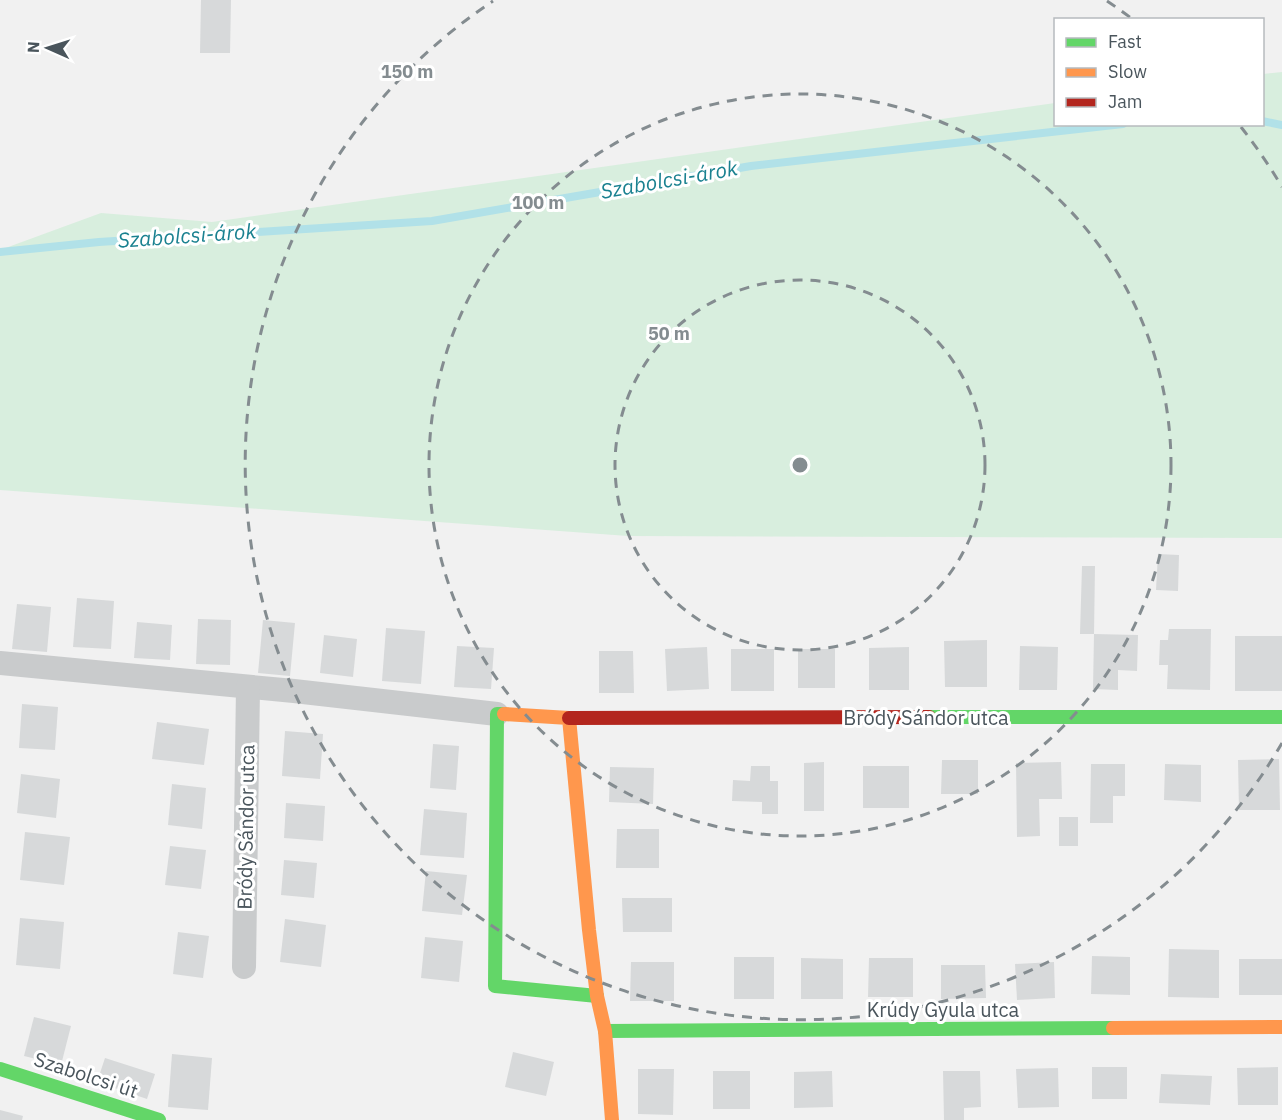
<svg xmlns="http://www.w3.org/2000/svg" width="1282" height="1120" font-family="'IBM Plex Sans',sans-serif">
<rect width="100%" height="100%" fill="#f1f1f1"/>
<polygon fill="#d8eede" points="1282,72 1282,538 628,536 0,490 0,250 101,213 212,222 1055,103 1056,124 1262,124 1263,74"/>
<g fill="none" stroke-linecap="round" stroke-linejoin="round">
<g stroke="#b1e1e8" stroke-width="8">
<polyline points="1262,121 1282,125"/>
<polyline points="0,252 99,242 432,221 751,166 1123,124"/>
</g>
</g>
<g fill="#d7d9da">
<polygon points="201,0 231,0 230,53 200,53"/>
<polygon points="1158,554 1179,555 1178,591 1156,590"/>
<polygon points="1082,566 1095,566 1094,634 1080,634"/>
<polygon points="77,598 114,601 111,649 73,647"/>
<polygon points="17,604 51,607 47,652 12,649"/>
<polygon points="198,619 231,620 230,665 196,664"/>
<polygon points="263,620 295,623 290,676 258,673"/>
<polygon points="137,622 172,625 170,660 134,658"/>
<polygon points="386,628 425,631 421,684 382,681"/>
<polygon points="1169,629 1211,629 1210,690 1167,689 1168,665 1159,665 1160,640 1168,640"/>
<polygon points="1094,634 1138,635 1137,671 1118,670 1118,690 1093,689"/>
<polygon points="324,635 357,639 353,677 320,673"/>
<rect x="1235" y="636" width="47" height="55"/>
<polygon points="987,640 987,687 945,687 944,641"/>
<polygon points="457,646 494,648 491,689 454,687"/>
<polygon points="1020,646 1058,647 1057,690 1019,690"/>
<polygon points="707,647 709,689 667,691 665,649"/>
<polygon points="909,647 909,690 869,690 869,648"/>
<rect x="731" y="649" width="43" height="42"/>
<rect x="798" y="649" width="37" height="39"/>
<polygon points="599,651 633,651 634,693 599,693"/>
<polygon points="22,704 58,707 55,750 19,748"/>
<polygon points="157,722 209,729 204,765 152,759"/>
<polygon points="285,731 323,734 320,779 282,776"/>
<polygon points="433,744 459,746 456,790 430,788"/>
<polygon points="1279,759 1280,810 1239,810 1238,760"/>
<polygon points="942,760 978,760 978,794 941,794"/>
<polygon points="824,762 824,811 804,811 804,763"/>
<polygon points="1061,762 1062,799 1039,799 1040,836 1017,837 1016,763"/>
<polygon points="1091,764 1125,764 1125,796 1113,796 1113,823 1090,823"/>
<polygon points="1165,764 1201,765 1201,802 1164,800"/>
<polygon points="751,766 770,766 770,781 778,781 778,814 762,814 762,802 732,801 733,780 750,781"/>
<rect x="863" y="766" width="46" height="42"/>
<polygon points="610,767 654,768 653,804 609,802"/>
<polygon points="21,774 60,779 56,818 17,813"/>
<polygon points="172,784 206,788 202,829 168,825"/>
<polygon points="286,803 325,806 323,841 284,838"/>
<polygon points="424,809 467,813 464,858 420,855"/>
<rect x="1059" y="817" width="19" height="29"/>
<polygon points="617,829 659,829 659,868 616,868"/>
<polygon points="25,832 70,837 64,885 20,880"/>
<polygon points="170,846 206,850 201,889 165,885"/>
<polygon points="284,860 317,863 314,898 281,895"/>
<polygon points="426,871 467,875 462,915 422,911"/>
<polygon points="622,898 672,898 672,932 623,932"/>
<polygon points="20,918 64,922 60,969 16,965"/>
<polygon points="285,919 326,925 321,967 280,962"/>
<polygon points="178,932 209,936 203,978 173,974"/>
<polygon points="425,937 463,941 459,982 421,978"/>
<polygon points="1169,949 1219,950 1219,998 1168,997"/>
<polygon points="1092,956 1130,957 1130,995 1091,994"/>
<rect x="734" y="957" width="40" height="42"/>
<polygon points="801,958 843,959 843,999 801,999"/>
<polygon points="869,958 913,958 913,997 868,997"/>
<rect x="1239" y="959" width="43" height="36"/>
<polygon points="631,962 674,962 674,1001 630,1001"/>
<polygon points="1054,962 1055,998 1017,1000 1015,964"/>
<polygon points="941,965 985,965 986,998 941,999"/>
<polygon points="34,1017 71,1026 61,1065 24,1056"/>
<polygon points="513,1052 554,1062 546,1096 505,1087"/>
<polygon points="172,1054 212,1058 208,1110 168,1107"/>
<polygon points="105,1058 155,1074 147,1099 97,1082"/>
<rect x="1092" y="1067" width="35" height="32"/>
<polygon points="1278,1067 1278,1105 1238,1105 1237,1068"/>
<polygon points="1058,1068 1059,1107 1018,1108 1016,1069"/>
<polygon points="638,1069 674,1069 673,1115 638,1114"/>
<rect x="713" y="1071" width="37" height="38"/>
<polygon points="832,1071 833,1107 794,1108 794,1072"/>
<polygon points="943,1071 980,1071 981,1107 964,1108 964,1120 944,1120"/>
<polygon points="1161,1074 1212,1076 1210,1105 1159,1103"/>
<polygon points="0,1110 23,1116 22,1120 0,1120"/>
</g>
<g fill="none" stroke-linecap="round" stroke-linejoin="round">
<g stroke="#c9cbcc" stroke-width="24">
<polyline points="0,663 294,691 497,714"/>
<polyline points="244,967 248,687"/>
</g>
<g stroke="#63d668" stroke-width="14">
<polyline points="504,714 497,714 495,986 597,996"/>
<polyline points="929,717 1282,717"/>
<polyline points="605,1031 1113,1028"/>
<polyline points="0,1069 159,1120"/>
</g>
<g stroke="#ff974d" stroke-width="14">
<polyline points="504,714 569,718 589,930 597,996 605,1031 612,1120"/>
<polyline points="1113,1028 1282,1027"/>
</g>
<polyline stroke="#b3261e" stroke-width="14" points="569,718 929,717"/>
</g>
<g fill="none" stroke="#848c90" stroke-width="3" stroke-dasharray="10 8">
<circle cx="800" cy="465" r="185"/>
<circle cx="800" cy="465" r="371"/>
<path d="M1282 743A556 556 0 1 1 493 1M1107 1A556 556 0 0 1 1131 18M1241 127A556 556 0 0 1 1282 187"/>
</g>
<g text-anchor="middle" stroke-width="6" stroke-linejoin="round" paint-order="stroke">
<g font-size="20" fill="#4a555c" stroke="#fff">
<text x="926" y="725">Bródy Sándor utca</text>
<text transform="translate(246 827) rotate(-89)" y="7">Bródy Sándor utca</text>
<text x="943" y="1017">Krúdy Gyula utca</text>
<text transform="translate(86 1075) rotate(18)" y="7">Szabolcsi út</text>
</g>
<g font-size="21" font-style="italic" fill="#1a8190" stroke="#fff">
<text transform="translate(669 180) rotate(-10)" y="7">Szabolcsi-árok</text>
<text transform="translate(187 236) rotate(-4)" y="7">Szabolcsi-árok</text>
</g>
</g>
<circle cx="800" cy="465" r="9" fill="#848c90" stroke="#fff" stroke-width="3"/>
<g font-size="18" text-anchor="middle" font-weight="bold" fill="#848c90" stroke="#fff" stroke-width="6" stroke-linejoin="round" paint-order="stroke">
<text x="407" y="78">150 m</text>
<text x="538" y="209">100 m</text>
<text x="669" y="340">50 m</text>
</g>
<rect x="1054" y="18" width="210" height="108" fill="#ffffff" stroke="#b7bbbe" stroke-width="1.5"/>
<rect x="1066" y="38" width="30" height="9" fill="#63d668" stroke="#b7bbbe" stroke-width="1.5"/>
<text x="1108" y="48" font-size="18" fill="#4a555c">Fast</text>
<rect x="1066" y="68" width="30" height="9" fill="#ff974d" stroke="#b7bbbe" stroke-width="1.5"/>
<text x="1108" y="78" font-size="18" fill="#4a555c">Slow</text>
<rect x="1066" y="98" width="30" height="9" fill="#b3261e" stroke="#b7bbbe" stroke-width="1.5"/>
<text x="1108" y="108" font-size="18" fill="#4a555c">Jam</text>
<g transform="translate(48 48) rotate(273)" stroke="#ffffff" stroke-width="4.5" paint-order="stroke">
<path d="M0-4.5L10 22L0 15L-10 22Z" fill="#4a555c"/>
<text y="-9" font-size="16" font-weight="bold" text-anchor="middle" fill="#4a555c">N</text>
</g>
</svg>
